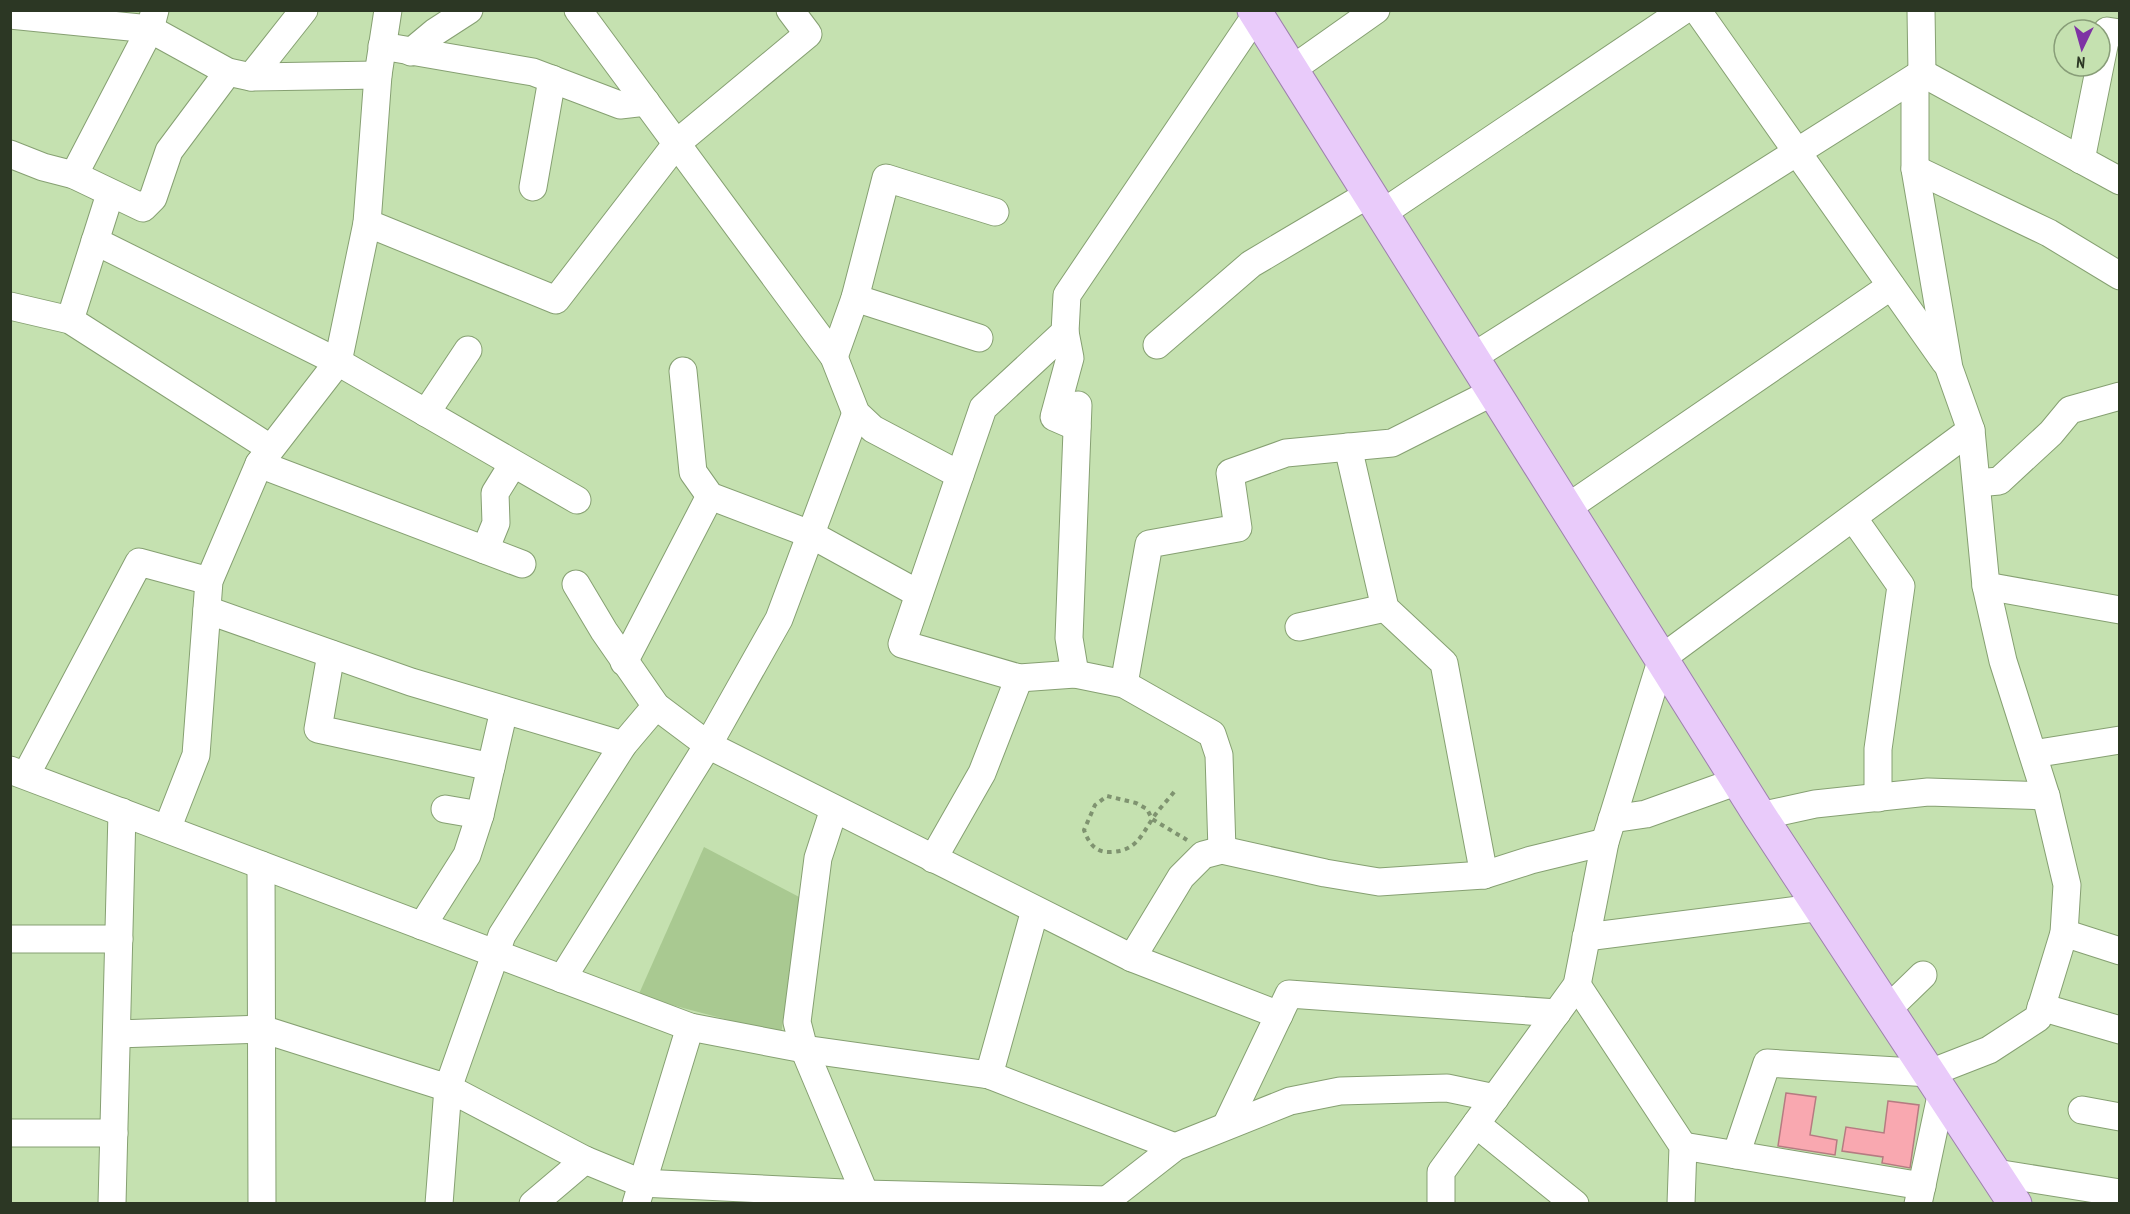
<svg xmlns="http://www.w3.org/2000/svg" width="2130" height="1214" font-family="'PT Sans Narrow',sans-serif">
<rect width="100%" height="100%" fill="#c5e1b0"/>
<polygon fill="#a9c991" points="704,847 803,899 781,1034 638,996"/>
<g fill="#f9a8b0" stroke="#b57b81" stroke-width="1.5">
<polygon points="1786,1093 1816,1097 1810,1135 1837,1140 1835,1155 1778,1146"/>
<polygon points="1888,1101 1919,1105 1910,1168 1882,1163 1883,1157 1842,1151 1846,1127 1884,1133"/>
</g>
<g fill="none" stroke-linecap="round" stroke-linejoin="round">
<defs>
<g id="minor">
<polyline points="578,10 834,357 856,413 873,429 960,475"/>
<polyline points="1697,10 1945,362"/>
<polyline points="1921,10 1922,73"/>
<polyline points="10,15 150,29 228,72 251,77 378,75"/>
<polyline points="382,46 533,72 620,105 646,102"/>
<polyline points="411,52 435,32 469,10"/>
<polyline points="1291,70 1376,10"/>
<polyline points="1922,73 2120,181"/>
<polyline points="251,77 304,10"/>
<polyline points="10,154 43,167 74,175 143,208 153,198 169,151 228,72"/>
<polyline points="2081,160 2107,31 2120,33"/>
<polyline points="1915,169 2049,233 2120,276"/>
<polyline points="74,175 150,29 155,10"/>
<polyline points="533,187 552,79"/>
<polyline points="1381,214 1684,10"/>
<polyline points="367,223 556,300 677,143 808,34 790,10"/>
<polyline points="95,241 338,362 577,500"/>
<polyline points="855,298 979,338"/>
<polyline points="10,306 70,320 270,448"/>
<polyline points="70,320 110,194"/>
<polyline points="1065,332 1070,358 1054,417 1077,427"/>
<polyline points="1157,345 1251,264 1369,194"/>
<polyline points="834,357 855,298 886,178 995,212"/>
<polyline points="1471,358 1922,73"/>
<polyline points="683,371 693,472 710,496 810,534 919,594"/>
<polyline points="426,413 468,350"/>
<polyline points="1348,447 1385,608 1444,663 1484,875"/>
<polyline points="259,464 522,564"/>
<polyline points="1977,483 1999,481 2051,433 2070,410 2120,396"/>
<polyline points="1567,508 1891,286"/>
<polyline points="1854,519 1901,586 1878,749 1878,798"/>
<polyline points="485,550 496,523 495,493 513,464"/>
<polyline points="576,584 604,631 656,706 708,745 1132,958 1181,877 1203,855 1222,850 1325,873 1379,882 1484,875 1531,860 1605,842"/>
<polyline points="1986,586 2120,610"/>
<polyline points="207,610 411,682 623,745"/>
<polyline points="1299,627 1385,608"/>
<polyline points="331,654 318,729 491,767"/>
<polyline points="624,662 710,496"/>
<polyline points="1075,674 1069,638 1078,405"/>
<polyline points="1124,684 1149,544 1238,528 1230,473 1286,453 1392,443 1493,392"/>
<polyline points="2033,754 2120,740"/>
<polyline points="10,770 690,1027 804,1049 989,1075 1175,1147"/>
<polyline points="26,775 139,562 209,581"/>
<polyline points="445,809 480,815"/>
<polyline points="834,809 818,858 797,1022 804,1049 865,1194"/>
<polyline points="1760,816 1815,804 1928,792 2046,796"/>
<polyline points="1612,819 1646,814 1738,781"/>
<polyline points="167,829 196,755 209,581 259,464 338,362 367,223 378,75 388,10"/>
<polyline points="1222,850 1219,755 1212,734 1124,684 1075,674 1019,678 902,644 983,408 1065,332 1067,295 1256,15"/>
<polyline points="933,859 982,773 1019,678"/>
<polyline points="261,865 262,1204"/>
<polyline points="422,926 467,855 480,815 504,710"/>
<polyline points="2064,933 2120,951"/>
<polyline points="1586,937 1822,907"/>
<polyline points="10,939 119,939"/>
<polyline points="1132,958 1279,1015"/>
<polyline points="562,979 708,745 779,619 856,413"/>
<polyline points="1577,985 1683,1146 1681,1204"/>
<polyline points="2041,1007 2120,1030"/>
<polyline points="1888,1009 1923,975"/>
<polyline points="117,1034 262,1029 448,1088 502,935 623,745 656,706"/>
<polyline points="989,1075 1035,910"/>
<polyline points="2082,1110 2120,1117"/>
<polyline points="1476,1124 1575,1204"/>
<polyline points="1226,1126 1289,994 1557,1013"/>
<polyline points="10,1133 114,1133"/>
<polyline points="1683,1146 1922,1186"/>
<polyline points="1736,1155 1767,1063 1930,1073 1989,1050 2038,1018 2064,933 2067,885 2046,796 2003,661 1986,586 1971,430 1949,368 1915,169 1915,78"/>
<polyline points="1996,1173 2120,1193"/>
<polyline points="112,1204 122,812"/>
<polyline points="439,1204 448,1088 585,1160 641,1183 865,1194 1107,1200"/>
<polyline points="533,1204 585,1160"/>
<polyline points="636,1204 690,1027"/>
<polyline points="1110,1204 1107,1200 1175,1147 1290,1101 1340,1091 1447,1088 1495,1098"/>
<polyline points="1441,1204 1441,1172 1577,985 1605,842 1662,658 1971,430"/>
<polyline points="1918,1204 1942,1091"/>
</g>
<polyline id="major" points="1254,10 1760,816 2015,1204"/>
</defs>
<use href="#minor" stroke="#86a072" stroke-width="29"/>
<use href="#major" stroke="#9d81ad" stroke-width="35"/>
<path stroke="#7f9370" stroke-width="4" stroke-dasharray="4.5 4.5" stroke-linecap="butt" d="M1174,792c-7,9 -15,17 -21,26 -12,18 -17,33 -42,34 -15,1 -22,-8 -27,-22l11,-25 12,-9 29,7 11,6 5,10 35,21"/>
<use href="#minor" stroke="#fff" stroke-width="27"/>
<use href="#major" stroke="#e9cbfa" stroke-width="33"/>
</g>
<rect width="2130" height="1214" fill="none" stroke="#2c3724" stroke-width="24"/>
<g transform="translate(2082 48) rotate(185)"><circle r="28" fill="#c5e1b0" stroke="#889d78" stroke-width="1.5"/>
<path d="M0-4.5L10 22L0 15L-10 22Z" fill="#7e32a4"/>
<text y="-9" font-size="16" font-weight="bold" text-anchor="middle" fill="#2c3724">N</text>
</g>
</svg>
